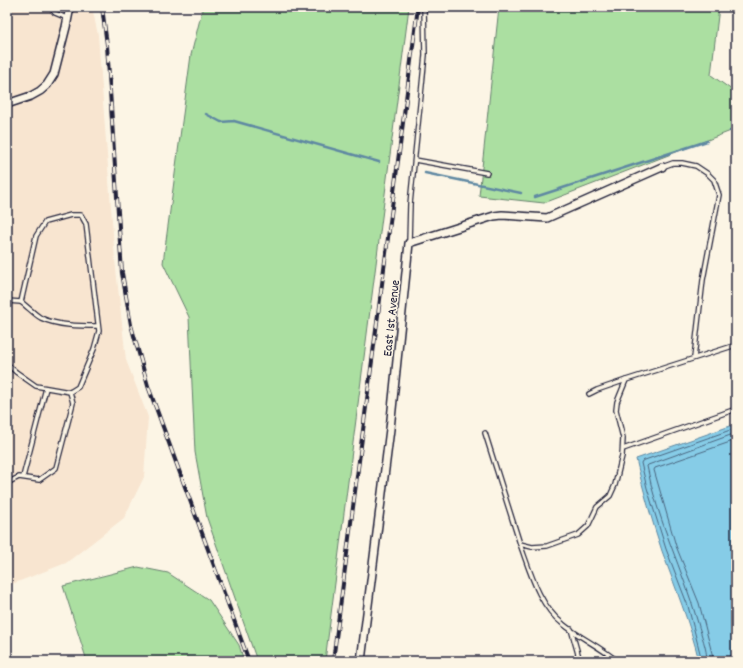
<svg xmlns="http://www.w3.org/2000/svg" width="743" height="668" font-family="Dekko,sans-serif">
<rect width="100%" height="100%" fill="#fcf5e5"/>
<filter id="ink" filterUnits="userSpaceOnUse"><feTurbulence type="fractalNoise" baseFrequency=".025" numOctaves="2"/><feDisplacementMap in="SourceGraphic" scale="8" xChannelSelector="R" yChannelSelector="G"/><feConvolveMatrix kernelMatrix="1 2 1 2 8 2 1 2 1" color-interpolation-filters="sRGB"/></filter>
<g filter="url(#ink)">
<polygon fill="#f8e5d0" points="7,7 92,7 98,35 115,260 126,360 148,417 144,477 124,518 66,563 7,586 7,295 10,216 7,161"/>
<g fill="#abdfa1" stroke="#66806e">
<polygon points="203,7 409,7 325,661 257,661 207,518 195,452 189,317 163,263 191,55"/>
<polygon points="499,7 719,7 711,75 736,93 736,129 544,203 479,196"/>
<polygon points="138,567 168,573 209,600 239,645 244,661 87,661 63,586"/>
</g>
<path fill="#86cce7" stroke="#5e88a2" d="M736,424v237h-37c-9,-38 -24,-74 -37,-110 -10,-30 -19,-61 -26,-92z"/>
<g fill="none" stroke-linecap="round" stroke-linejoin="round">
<g stroke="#4a6680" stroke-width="1">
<polyline points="702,661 688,606 666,549 647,488 641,463 642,461 736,428"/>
<path d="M707,661c0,-13 -6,-26 -9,-38 -15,-53 -41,-103 -51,-157l1,-1 88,-32"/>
<polyline points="714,661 699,603 676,546 654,470 655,468 736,440"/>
</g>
<g stroke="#5e88a2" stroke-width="2.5">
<polyline points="206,114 221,122 234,121 379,162"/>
<polyline points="730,131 736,128"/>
<polyline points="425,173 521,193"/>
<polyline points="535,197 707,141"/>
</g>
<defs>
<g id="service">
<polyline points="50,7 55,13 67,18"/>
<polyline points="415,160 487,173"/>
<polyline points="662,167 673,163 682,163 696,166 708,174 714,180 719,195 703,280 694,358"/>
<polyline points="409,243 410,204 425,55 424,7"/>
<polyline points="7,301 21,302"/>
<path d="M7,364l9,8 20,14 34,6 8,-5 16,-38 5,-18 -13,-107 -5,-9h-10l-26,7 -9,14 -15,66c7,5 13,12 20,16 17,8 39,8 57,8"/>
<polyline points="589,394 597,390 626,380"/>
<polyline points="485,433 520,544 532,547 547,546 578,535 588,526 597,507 610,496 615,485 622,456 623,438 616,410 617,402 626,380 736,345"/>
<polyline points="623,449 736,409"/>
<polyline points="23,477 46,388"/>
<polyline points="7,483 19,477 39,480 56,468 73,403 70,392"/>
<path d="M520,544c10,27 19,62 43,80 17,14 38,23 54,37"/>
<polyline points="571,629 580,661"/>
</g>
<g id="minor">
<polyline points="7,104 31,96 40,91 47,85 54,74 66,27 70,7"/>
<polyline points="361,661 390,429 409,243 494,216 502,215 547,218 662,167"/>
</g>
</defs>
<use href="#service" stroke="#22223b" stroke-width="6"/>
<use href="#minor" stroke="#22223b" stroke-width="10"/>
<use href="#service" stroke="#fcf5e5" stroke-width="3.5"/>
<use href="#minor" stroke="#fcf5e5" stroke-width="7"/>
<defs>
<g id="rail">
<polyline points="102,7 107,45 122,273 131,325 148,386 249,661"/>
<polyline points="333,661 418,7"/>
</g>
</defs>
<use href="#rail" stroke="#22223b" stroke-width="4"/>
<use href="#rail" stroke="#fcf5e5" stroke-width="2.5" stroke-dasharray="8" stroke-linecap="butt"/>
</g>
</g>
<g text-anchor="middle" stroke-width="3" stroke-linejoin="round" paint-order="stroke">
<g font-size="13" fill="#22223b" stroke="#fcf5e5">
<text transform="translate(390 318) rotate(-84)" y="5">East 1st Avenue</text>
</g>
</g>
<rect width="743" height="668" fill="none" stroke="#fcf5e5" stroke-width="24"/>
<rect x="12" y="12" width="719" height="644" fill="none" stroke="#22223b" stroke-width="1.5" filter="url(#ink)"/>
</svg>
